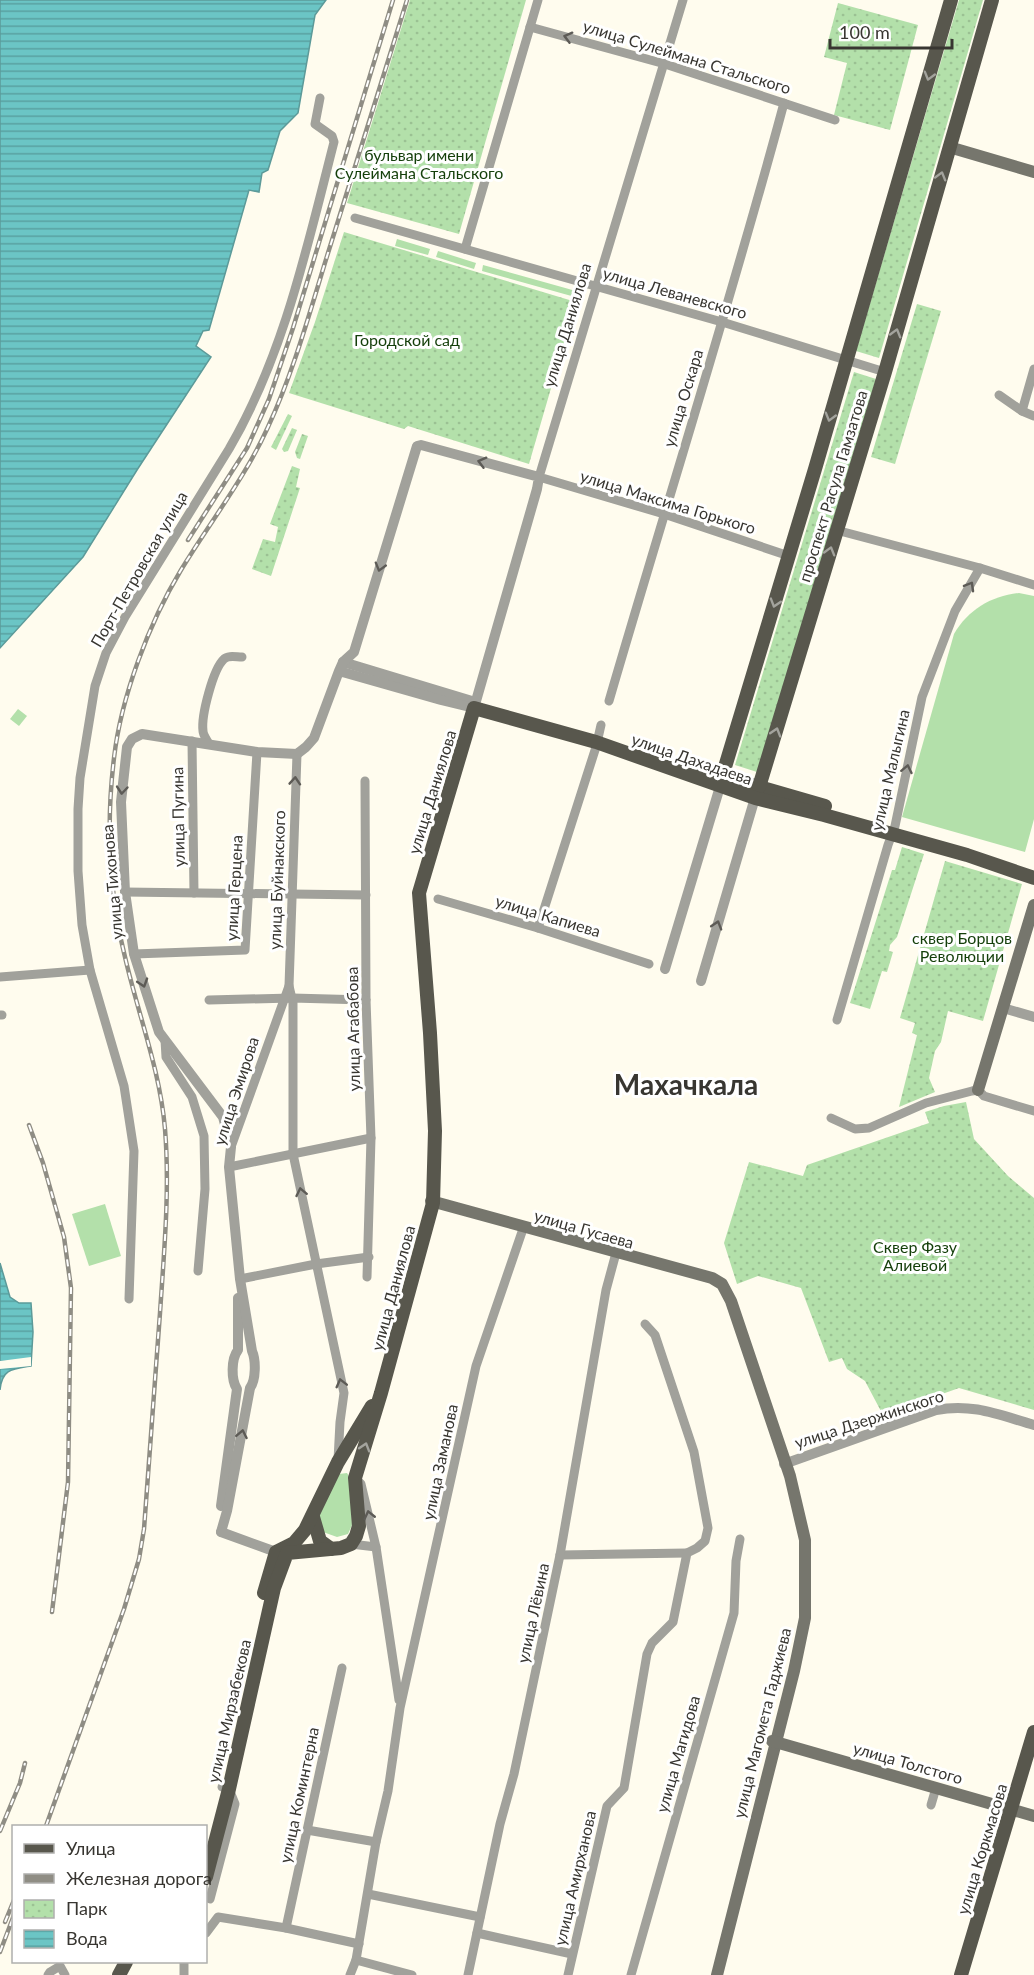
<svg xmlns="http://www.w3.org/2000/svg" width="1034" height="1975" font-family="Lato,sans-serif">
<defs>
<pattern id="park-dots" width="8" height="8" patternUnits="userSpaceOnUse" patternTransform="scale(1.5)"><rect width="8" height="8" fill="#b3e0aa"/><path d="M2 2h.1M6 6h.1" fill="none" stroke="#9bc193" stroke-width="1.8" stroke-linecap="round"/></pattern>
<pattern id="water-rules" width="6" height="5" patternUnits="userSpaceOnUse" patternTransform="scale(1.5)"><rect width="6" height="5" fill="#6bc5c5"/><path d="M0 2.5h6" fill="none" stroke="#59a1a1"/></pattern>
</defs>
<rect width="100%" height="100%" fill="#fffcee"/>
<g fill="#b3e0aa">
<polygon points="397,239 430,249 428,255 395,246"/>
<polygon points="438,251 476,263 474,269 436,257"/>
<polygon points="483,265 576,291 575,297 482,271"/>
<path d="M1019,593l15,3v223l-9,33 -123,-35 52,-183c14,-24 37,-38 65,-41z"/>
<polygon points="18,709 27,716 19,726 10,719"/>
<polygon points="105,1204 121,1256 89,1266 72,1214"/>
<polygon points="347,1473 350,1478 352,1525 348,1534 337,1537 323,1532 318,1516 339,1474"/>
</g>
<g fill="url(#park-dots)">
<polygon points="410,0 526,0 459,234 347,203"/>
<polygon points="959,0 983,0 879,358 856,351"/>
<polygon points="838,3 918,25 890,130 834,115 847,63 824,57"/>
<polygon points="344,232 576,302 529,464 408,426 404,429 289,393 315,322"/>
<polygon points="917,304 941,311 895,464 871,457"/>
<polygon points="854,372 876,379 757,772 735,765"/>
<polygon points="288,414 292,416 276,450 271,447"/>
<polygon points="292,428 297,430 288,451 284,452 282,449"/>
<polygon points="302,434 308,436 300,459 297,458 295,452"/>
<polygon points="292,466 300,469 296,487 300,488 271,576 252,569 263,539 275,542 278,527 270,524"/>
<polygon points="902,847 924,854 897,937 890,945 889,951 893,952 887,972 882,971 870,1009 850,1003 892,870 895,870"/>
<polygon points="945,861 1022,884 983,1021 948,1011 941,1042 935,1051 929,1078 935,1092 899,1107 917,1035 912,1033 915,1023 900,1018"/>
<polygon points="966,1102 974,1139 1008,1176 1034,1198 1034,1410 959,1388 883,1415 865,1381 847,1369 842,1358 829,1362 801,1288 758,1276 737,1284 724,1243 749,1162 803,1176 807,1165 929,1123 925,1112 944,1106"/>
</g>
<g fill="url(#water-rules)" stroke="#5c9a99" stroke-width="1.5">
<polygon points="0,0 326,0 315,15 298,113 280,131 268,170 262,173 259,192 249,190 209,330 203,331 196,346 211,357 137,470 83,557 0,648"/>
<path d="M0,1263l10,34 9,6h12l2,29 -2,34c-19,3 -29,3 -31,24z"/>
</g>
<polygon fill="#fffcee" points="31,1357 31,1366 0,1369 0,1361"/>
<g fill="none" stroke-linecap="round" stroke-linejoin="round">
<g stroke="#a1a19b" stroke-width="9">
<polyline points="683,0 539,477 664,514 789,556"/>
<polyline points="530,27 665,64 835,120"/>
<polyline points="355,218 722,322 885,372"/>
<polyline points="465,249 538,0"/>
<polyline points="999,395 1022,411 1034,416"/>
<polyline points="1022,411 1034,369"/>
<polyline points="836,530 980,568 1034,585"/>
<path d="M609,701c58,-199 121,-397 175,-598"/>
<polyline points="192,741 194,893"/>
<path d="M209,744c-2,-4 -6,-9 -6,-13 -2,-15 10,-62 21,-72 4,-4 12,-2 18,-2"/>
<polyline points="297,754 289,986 293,1003 293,1154 344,1393 340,1422 338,1460"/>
<polyline points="365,781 366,1000 371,1138 367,1277"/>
<polyline points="125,892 366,895"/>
<polyline points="438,899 538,928 649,964"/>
<polyline points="538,928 596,747 601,725"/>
<polyline points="134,954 245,950 257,752"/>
<polyline points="0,977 90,970"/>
<polyline points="209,1000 292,998 366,1000"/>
<polyline points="0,1015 2,1015"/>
<polyline points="837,1020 888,845 895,826 922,697 955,611 980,568"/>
<polyline points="165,1040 166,1057 192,1097 204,1136 205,1189 198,1271"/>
<polyline points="831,1118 855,1129 869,1128 926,1103 972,1091 978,1090 984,1096 1034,1111"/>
<polyline points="231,1147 289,986"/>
<polyline points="229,1167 371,1138"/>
<polyline points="240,1279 316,1264 369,1257"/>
<path d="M129,1299l5,-148 -10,-65 -34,-116 -8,-45 -4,-54v-62l2,-31 15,-92 11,-33 19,-36 104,-168c55,-94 78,-202 105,-307l-2,-6 -17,-12 5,-26"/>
<polyline points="357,1480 361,1484 376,1547 399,1700"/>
<polyline points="351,1544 376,1547"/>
<polyline points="560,1555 687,1553"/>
<polyline points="931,1805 936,1788"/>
<polyline points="307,1830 376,1842"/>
<polyline points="368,1894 480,1917"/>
<polyline points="210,1899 235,1804 229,1789 222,1787"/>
<polyline points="286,1928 342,1668"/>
<polyline points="206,1933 218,1917 286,1928 359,1944"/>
<polyline points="477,1933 572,1954"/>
<polyline points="356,1960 412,1975"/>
<polyline points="184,1962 184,1975"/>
<polyline points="48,1975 50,1972 60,1966 65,1975"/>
<polyline points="350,1975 356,1960 376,1842 388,1791 400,1708 476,1366 524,1226"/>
<polyline points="468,1975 500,1824 514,1774 560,1555 606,1290 616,1253"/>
<polyline points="568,1975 607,1806 624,1788 647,1654 652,1643 673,1622 687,1553 697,1548 705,1541 708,1528 694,1452 655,1335 645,1324"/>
<polyline points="631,1975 734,1613 736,1561 740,1539"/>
</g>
<g stroke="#a1a19b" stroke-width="10">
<polyline points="343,662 472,701"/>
<polyline points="665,969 722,780"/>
<polyline points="701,981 757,791"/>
<polyline points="1003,1008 1034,1017"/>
<path d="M784,1464l152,-54c37,-7 63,5 98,15"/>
<path d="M221,1506l16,-117c-6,-9 -6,-30 1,-39v-52"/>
<path d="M221,1532l6,-21 23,-123c6,-8 6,-28 2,-37l-12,-72 -11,-112 2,-20 -8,-30 -64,-85 -25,-78 -9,-62 -4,-90 6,-55 5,-8 10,-5 115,18 40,2 9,-7 8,-9 25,-67 4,-9 11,-10 63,-206 4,-1 118,32 -2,12 -63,219 -33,-8 -102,-29"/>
<polyline points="221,1532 276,1552 283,1552"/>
</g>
<g stroke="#76766d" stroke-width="12">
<polyline points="949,147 1034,172"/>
<polyline points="978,1090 1034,905"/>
<polyline points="431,1201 712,1278 722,1284 731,1301 790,1476 805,1540 805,1618 794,1671 717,1975"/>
<polyline points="772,1741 1034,1816"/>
</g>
<g stroke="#58574d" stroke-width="14">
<polyline points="700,770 825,806"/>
<polyline points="722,777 815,469 951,0"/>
<polyline points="759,787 885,372 992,0"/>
<polyline points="313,1517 320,1541 331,1549"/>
<polyline points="264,1593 276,1552 294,1543 305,1530 338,1462 372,1406"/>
<polyline points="206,1877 229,1789 274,1588 287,1553 341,1548 351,1544 356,1536 359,1526 355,1478 381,1393 433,1203 435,1131 430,1033 419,893 474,708 596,742 755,798 824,815 967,855 1034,878"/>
<polyline points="119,1975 126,1962"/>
<polyline points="961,1975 1034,1732"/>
</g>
<defs>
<g id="rail">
<polyline points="188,540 247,448 269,399 293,328 393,0"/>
<polyline points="29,1125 43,1163 64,1237 71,1288 68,1482 52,1612"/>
<path d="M46,1826l78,-217 15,-50 5,-30c6,-72 10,-144 16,-216 4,-61 10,-123 5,-184 -5,-59 -27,-115 -40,-172 -16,-65 -19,-133 -11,-199 7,-61 35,-135 67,-188 29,-48 64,-92 87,-143 26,-56 42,-116 60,-174 27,-85 53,-169 79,-253"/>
<polyline points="0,1831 20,1783 25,1763"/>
<polyline points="5,1922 14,1900"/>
<polyline points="0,1952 14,1915"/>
</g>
</defs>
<use href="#rail" stroke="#8f8d84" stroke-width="4.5"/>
<use href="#rail" stroke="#fff" stroke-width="2" stroke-dasharray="7" stroke-linecap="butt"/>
</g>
<defs><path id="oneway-chevron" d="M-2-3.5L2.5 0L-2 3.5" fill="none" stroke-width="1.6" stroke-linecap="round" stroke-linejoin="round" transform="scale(1.5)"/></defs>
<g stroke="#5d5b56">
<use href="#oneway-chevron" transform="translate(568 37) rotate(-165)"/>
<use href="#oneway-chevron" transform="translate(482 462) rotate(-165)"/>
<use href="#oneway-chevron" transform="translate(380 567) rotate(106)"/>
<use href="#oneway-chevron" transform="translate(970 586) rotate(-60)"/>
<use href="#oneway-chevron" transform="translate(907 769) rotate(-78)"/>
<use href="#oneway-chevron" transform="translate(295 781) rotate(-86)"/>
<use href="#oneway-chevron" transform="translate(122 790) rotate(95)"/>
<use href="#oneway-chevron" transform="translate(717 925) rotate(-73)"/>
<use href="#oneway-chevron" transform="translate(143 983) rotate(72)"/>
<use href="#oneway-chevron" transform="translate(301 1192) rotate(-102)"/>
<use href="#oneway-chevron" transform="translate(341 1383) rotate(-104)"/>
<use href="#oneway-chevron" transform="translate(242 1434) rotate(-79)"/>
<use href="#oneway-chevron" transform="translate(369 1515) rotate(-103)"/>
</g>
<g stroke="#a3a39d">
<use href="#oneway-chevron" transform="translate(929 76) rotate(106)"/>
<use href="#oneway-chevron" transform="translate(941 176) rotate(-74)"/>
<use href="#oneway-chevron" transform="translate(896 333) rotate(-74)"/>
<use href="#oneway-chevron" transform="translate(830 417) rotate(106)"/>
<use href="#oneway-chevron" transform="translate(830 551) rotate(-74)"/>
<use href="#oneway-chevron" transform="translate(775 603) rotate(107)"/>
<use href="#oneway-chevron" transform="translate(776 732) rotate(-73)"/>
<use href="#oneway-chevron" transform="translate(365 1447) rotate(-73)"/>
</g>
<g text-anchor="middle" stroke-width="6" stroke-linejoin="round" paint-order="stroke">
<g font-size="16" fill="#383631" stroke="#fff">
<text transform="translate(687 57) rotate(17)" y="6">улица Сулеймана Стальского</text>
<text transform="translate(675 293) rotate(16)" y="6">улица Леваневского</text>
<text transform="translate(567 325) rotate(-73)" y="6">улица Даниялова</text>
<text transform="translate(683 398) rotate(-73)" y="6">улица Оскара</text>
<text transform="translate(833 486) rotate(-73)" y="6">проспект Расула Гамзатова</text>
<text transform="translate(668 502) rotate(17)" y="6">улица Максима Горького</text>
<text transform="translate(139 569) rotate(-60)" y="6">Порт-Петровская улица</text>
<text transform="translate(692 759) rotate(19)" y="6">улица Дахадаева</text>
<text transform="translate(890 770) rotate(-77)" y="6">улица Малыгина</text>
<text transform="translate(432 792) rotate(-73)" y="6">улица Даниялова</text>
<text transform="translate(178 817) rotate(-91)" y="6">улица Пугина</text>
<text transform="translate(277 880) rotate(-88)" y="6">улица Буйнакского</text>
<text transform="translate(112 882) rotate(-95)" y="6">улица Тихонова</text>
<text transform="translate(234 888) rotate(-87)" y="6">улица Герцена</text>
<text transform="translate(548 916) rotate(17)" y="6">улица Капиева</text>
<text transform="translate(353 1029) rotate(-91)" y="6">улица Агабабова</text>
<text transform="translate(236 1091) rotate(-72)" y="6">улица Эмирова</text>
<text transform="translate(584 1229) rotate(16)" y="6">улица Гусаева</text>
<text transform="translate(393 1288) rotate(-75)" y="6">улица Даниялова</text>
<text transform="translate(869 1419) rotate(-18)" y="6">улица Дзержинского</text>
<text transform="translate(440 1462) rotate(-78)" y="6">улица Заманова</text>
<text transform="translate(533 1613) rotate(-78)" y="6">улица Лёвина</text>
<text transform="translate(229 1711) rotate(-77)" y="6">улица Мирзабекова</text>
<text transform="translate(762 1723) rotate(-76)" y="6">улица Магомета Гаджиева</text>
<text transform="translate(678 1754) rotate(-74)" y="6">улица Магидова</text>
<text transform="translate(908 1763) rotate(16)" y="6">улица Толстого</text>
<text transform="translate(299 1795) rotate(-78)" y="6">улица Коминтерна</text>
<text transform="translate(982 1849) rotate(-73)" y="6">улица Коркмасова</text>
<text transform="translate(575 1878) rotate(-77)" y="6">улица Амирханова</text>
</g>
<g font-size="16" fill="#143f0a" stroke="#fff">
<text x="419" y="161">бульвар имени<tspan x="419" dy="18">Сулеймана Стальского</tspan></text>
<text x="407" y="346">Городской сад</text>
<text x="962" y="944">сквер Борцов<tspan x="962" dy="18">Революции</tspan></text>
<text x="915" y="1253">Сквер Фазу<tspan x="915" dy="18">Алиевой</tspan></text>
</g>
<g font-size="28" font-weight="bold" fill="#383631" stroke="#fff">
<text x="686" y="1095">Махачкала</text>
</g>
</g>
<rect x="12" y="1825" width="195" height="138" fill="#ffffff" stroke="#afafad" stroke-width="1.5"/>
<rect x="24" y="1844" width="30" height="9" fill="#58574d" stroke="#afafad" stroke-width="1.5"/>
<text x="66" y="1855" font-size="18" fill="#383631">Улица</text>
<rect x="24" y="1874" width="30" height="9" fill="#8f8d84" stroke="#afafad" stroke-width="1.5"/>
<text x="66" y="1885" font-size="18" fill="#383631">Железная дорога</text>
<rect x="24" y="1900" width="30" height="18" fill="url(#park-dots)" stroke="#afafad" stroke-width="1.5"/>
<text x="66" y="1915" font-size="18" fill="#383631">Парк</text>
<rect x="24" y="1930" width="30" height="18" fill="url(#water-rules)" stroke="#afafad" stroke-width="1.5"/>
<text x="66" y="1945" font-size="18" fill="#383631">Вода</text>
<path d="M830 39v9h122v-9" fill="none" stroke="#383631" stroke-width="3"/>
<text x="839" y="39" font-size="18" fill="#383631" stroke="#ffffff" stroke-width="4.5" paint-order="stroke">100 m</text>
</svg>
